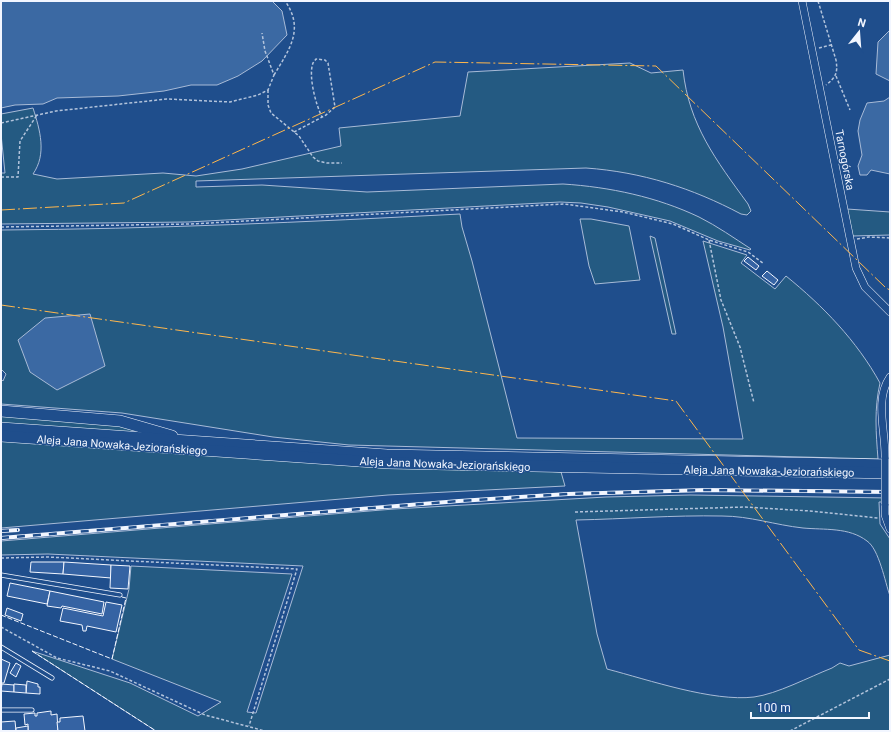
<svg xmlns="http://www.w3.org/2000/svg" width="891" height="732" font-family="Roboto,sans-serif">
<rect width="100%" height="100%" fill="#1f4e8c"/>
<g fill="#245a82" stroke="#a8bbd7">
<path d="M630,63l21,10 32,-3c6,55 33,90 65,134l3,7 -4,4 -6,-1c-49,-26 -99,-42 -155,-46l-390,13v6l66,-2 105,7 196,-8c47,3 94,13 136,33 18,9 35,21 52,32l-1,1 -32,-9 -48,-20 -62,-14 -27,-4 -21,-1 -372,20 -187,2v-51h4l-4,-39v-20l32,-6c7,22 14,46 0,66l24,5 106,-6 33,3 46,-7 99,-23 -2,-18 121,-12 8,-44z"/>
<polygon points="847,209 890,212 890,235 852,236"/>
<path d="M460,214l2,13 10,34 45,177 226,1 -20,-112 -20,-86 44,14 -6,8 34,26 11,-13c37,30 71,65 94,107 -6,26 -4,50 -2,76l-529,-14 -76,-8 -151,-24 -121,-9v-25l2,2 3,-7 -5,-5v-139c153,-1 306,-8 459,-16z"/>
<polygon points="580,219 591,219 629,226 640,280 595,284 589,266"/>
<polygon points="650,236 655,238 676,334 672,334"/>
<polygon points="1,415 125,425 143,434 1,423"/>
<polygon points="1,441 561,472 565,486 388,495 1,528"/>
<path d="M690,495l200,3v4h-11l1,22 10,15v57c-5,-14 -11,-47 -23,-55 -18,-14 -43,-11 -64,-13 -28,-3 -53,-12 -81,-12 -49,-1 -97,3 -146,4l21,114 10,35c42,11 106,33 147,28 23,-3 55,-20 78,-29l8,-5 9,3 41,-11v76h-734l-124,-80 98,32 68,33 23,-14 -109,-43 17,-70 2,-23 161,8 -45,138 9,1 47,-147 -255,-12 -47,1v-14l393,-32 212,-12z"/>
</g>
<g fill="#3b69a3" stroke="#a8bbd7">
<polygon points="1,1 272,1 282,11 287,35 262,61 238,76 217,85 191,85 164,91 118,96 57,98 43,104 15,105 1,108"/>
<polygon points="890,30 890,81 876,74 878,42"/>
<polygon points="890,97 890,174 871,170 867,175 860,175 858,166 862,155 858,131 860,120 867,103 884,101"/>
<polygon points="90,314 105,366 57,390 30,372 18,340 45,318"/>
</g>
<g fill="#3563a3" stroke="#f2f6ff">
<polygon points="748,257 759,266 756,270 744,261"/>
<polygon points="767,271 778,280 774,285 762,276"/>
<polygon points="31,562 64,562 63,574 30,572"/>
<polygon points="64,562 111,565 111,578 63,574"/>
<polygon points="111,565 130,566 128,589 110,588"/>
<polygon points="10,583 50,591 47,604 7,596"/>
<polygon points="50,591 104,602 102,614 62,606 61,608 47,606"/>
<polygon points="106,602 122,605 116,632 87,626 86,631 83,631 82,625 60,621 63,608 103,616"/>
<polygon points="7,608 23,614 21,621 5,615"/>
<polygon points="1,659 10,663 4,683 1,683"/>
<polygon points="16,663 21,666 16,677 10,673"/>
<polygon points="27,681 38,684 38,687 40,687 40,694 26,693"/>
<polygon points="2,684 14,685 14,692 1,691"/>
<polygon points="14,684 26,685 26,693 14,692"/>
<polygon points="51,711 51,715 57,714 58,731 28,731 28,724 25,725 24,714 35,713 35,716 37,716 37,713"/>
<polygon points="83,716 85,731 58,731 57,722 60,722 60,718"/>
<polygon points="15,721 16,731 1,731 1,722"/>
<polygon points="28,726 28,731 16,731 16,728"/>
</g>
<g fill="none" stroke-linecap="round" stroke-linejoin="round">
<defs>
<g id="service">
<polyline points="1,575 120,595"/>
<polyline points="1,647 52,678"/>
<polyline points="1,710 32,710"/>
</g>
<g id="minor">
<polyline points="802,1 856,268 865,287 890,312"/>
<path d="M885,459c1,-27 -11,-59 5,-82"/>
<polyline points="885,504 885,515 890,529"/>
</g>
<g id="primary">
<polyline points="1,411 120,421 172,436"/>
<polyline points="1,428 387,455 890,465"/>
<polyline points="1,436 388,463 890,473"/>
</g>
</defs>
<use href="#service" stroke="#f2f6ff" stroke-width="5"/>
<use href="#minor" stroke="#f2f6ff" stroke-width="8"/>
<use href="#primary" stroke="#f2f6ff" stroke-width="12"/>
<g stroke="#b3c4dc" stroke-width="1.5" stroke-dasharray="3 2" stroke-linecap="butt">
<path d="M818,1l18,59c2,13 0,17 -10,25"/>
<polyline points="819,48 831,45"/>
<path d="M274,75c15,-25 31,-46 11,-74"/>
<polyline points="836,76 850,110"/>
<polyline points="268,90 268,105 271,113 299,136 313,157 318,161 327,163 342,163"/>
<polyline points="1,123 56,111 167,99 230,102 258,95 268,90 274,75 265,51 262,33"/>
<path d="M294,132l32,-17 9,-8 -7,-44 -3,-3 -9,-1 -3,4c-5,13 3,42 9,54"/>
<polyline points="1,177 18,177 20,141 37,115"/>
<polyline points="1,227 190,224 564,204 623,212 673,224 709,240 748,252 764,264"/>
<polyline points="857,239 869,237 890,238"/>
<polyline points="709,240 721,300 740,347 754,403"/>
<polyline points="575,512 745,507 810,511 878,518"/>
<polyline points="1,558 48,557 297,569 249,726"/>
<polyline points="1,627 57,658 110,671 205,715 265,731"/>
<polyline points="790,731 890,679"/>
</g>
<use href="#service" stroke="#1f4e8c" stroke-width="3.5"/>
<use href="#minor" stroke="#1f4e8c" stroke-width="7"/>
<use href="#primary" stroke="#1f4e8c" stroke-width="11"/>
<defs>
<g id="rail">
<polyline points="1,531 18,530"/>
<polyline points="1,538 459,501 568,494 706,490 890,492"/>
</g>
</defs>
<use href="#rail" stroke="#f2f6ff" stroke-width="4"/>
<use href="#rail" stroke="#1f4e8c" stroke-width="2.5" stroke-dasharray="8" stroke-linecap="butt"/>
<defs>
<polyline id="minor-bridge" points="885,504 885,459"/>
</defs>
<use href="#minor-bridge" stroke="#f2f6ff" stroke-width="8" stroke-linecap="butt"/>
<use href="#minor-bridge" stroke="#1f4e8c" stroke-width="7"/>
<g stroke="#f2f6ff" stroke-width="1" stroke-dasharray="5 2" stroke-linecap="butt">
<polyline points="1,615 112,659 126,598 122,597"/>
<polyline points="32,651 156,731"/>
</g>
<g stroke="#ffb74d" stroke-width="1" stroke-dasharray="14 3 2 3" stroke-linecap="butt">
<polyline points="1,210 124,203 435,62 656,66 886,288 890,290"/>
<polyline points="1,305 676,401 859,650 890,661"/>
</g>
</g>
<g text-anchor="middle" stroke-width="3" stroke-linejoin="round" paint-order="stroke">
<g font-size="11" fill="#f2f6ff" stroke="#1f4e8c">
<text transform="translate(845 160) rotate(79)" y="4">Tarnogórska</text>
<text transform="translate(122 445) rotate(4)" y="4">Aleja Jana Nowaka-Jeziorańskiego</text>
<text transform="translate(445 464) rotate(2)" y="4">Aleja Jana Nowaka-Jeziorańskiego</text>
<text transform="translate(769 471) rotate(1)" y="4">Aleja Jana Nowaka-Jeziorańskiego</text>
</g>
</g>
<rect width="891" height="732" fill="none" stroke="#f2f6ff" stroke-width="4"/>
<g transform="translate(859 32) rotate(17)" stroke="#1f4e8c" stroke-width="3" paint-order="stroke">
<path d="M0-3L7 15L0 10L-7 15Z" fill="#f2f6ff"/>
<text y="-6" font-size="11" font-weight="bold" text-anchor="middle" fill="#f2f6ff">N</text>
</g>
<path d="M751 712v6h118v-6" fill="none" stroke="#f2f6ff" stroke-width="2"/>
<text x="757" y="712" font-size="12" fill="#f2f6ff" stroke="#1f4e8c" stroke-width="3" paint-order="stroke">100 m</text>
</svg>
